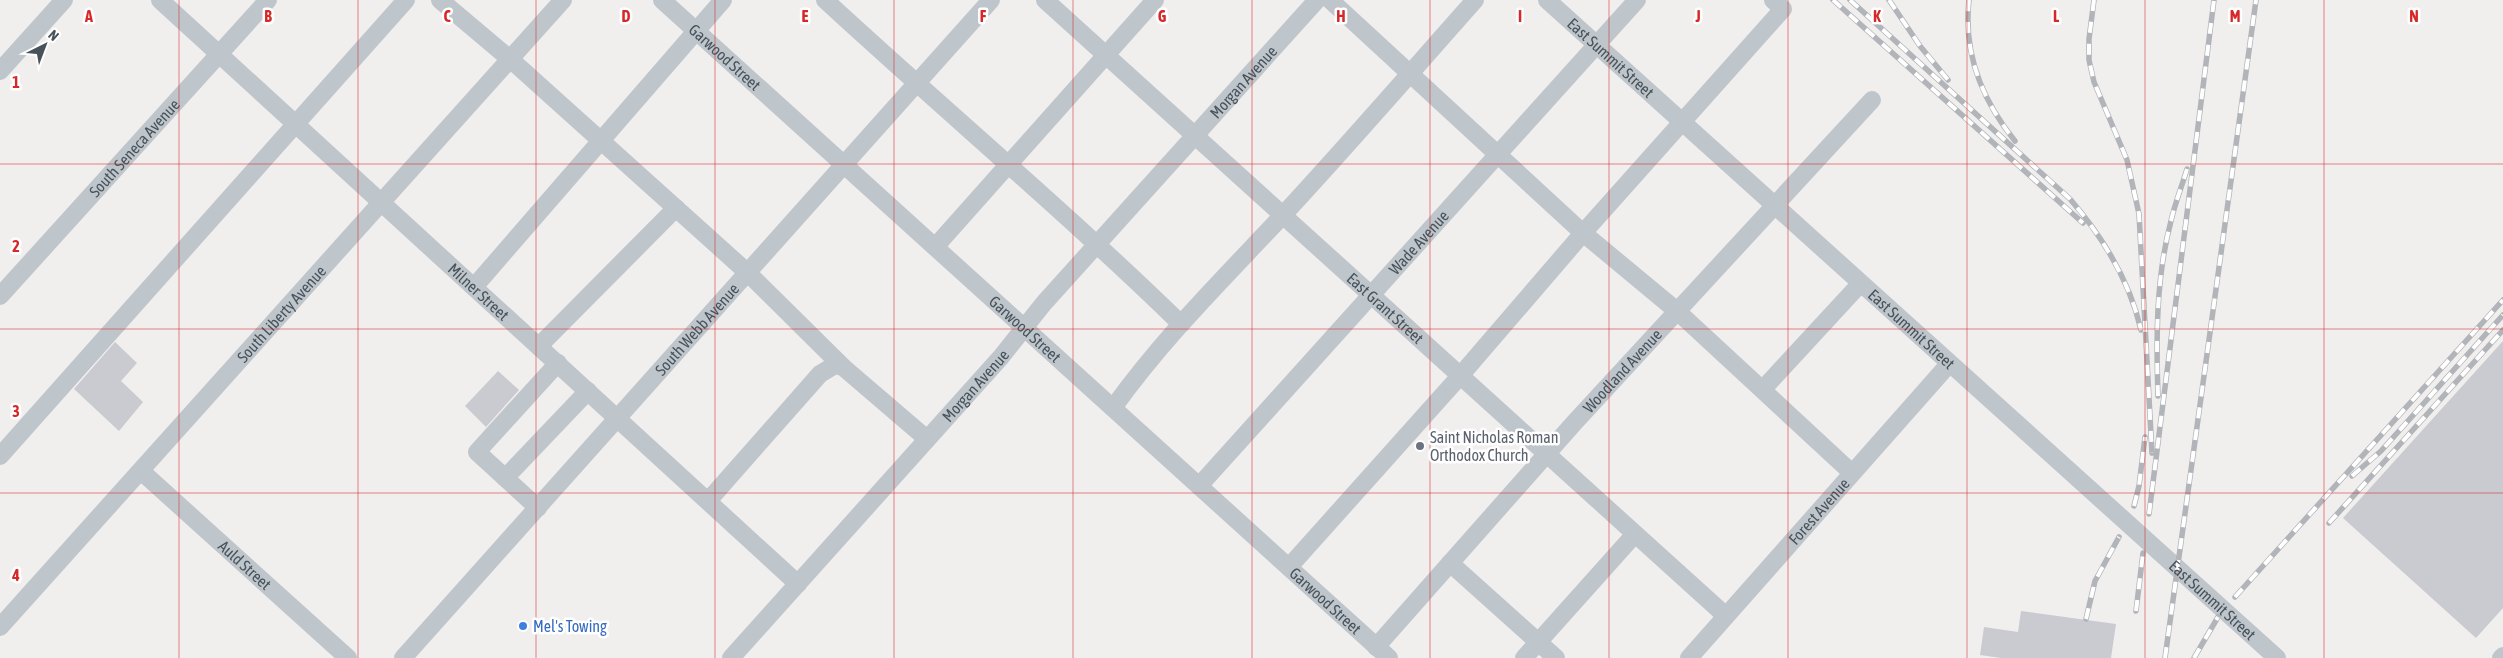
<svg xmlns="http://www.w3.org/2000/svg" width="2503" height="658" font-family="'Asap Condensed',sans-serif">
<rect width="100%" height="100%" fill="#f1eeee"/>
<g fill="#c9cbd0">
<polygon points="2503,341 2503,608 2476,638 2343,518"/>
<polygon points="115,342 137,363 121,381 143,402 119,431 74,389"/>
<polygon points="498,371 519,390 486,427 465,406"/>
<polygon points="2021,611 2116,624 2111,658 2001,658 1980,655 1984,627 2018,632"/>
</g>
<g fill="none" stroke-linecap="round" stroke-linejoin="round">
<g stroke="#bec6cc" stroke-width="18">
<path id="s1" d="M160,0l638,584"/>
<polyline points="440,0 510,59 748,273 843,367"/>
<path id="s2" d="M662,0l727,658"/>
<path d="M825,0c118,109 241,212 356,324"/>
<path id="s3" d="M1045,0l681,616"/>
<path id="s4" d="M1547,0l730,658"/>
<polyline points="1773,0 1783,9 1583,233 1677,311 1852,473"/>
<polyline points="0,71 64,0"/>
<polyline points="935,247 1155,0"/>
<polyline points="474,287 723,0"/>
<path id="s5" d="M0,296l268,-296"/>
<polyline points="539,346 676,208"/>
<polyline points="1763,389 1860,284"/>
<path d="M1113,408c50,-70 111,-130 170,-193 65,-70 128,-143 192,-215"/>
<polyline points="0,456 406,0"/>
<path id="s6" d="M141,471l207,187"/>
<polyline points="505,478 588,391"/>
<path id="s7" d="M1199,486l438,-486"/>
<polyline points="708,501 820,374 835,365 843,367 927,439"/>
<polyline points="538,508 477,452 558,363"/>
<polyline points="1450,563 1556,658"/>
<polyline points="1289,567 1460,376 1583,233 1330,0"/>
<path id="s8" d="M0,627l563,-627"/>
<path id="s9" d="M1376,647l198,-224 298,-323"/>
<path id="s10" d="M403,658l588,-658"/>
<path id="s11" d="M731,658l270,-301 43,-54 273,-303"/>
<polyline points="1524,658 1635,534"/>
<path id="s12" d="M1689,658l260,-294"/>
<polyline points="2501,658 2503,656"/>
</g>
<defs>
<g id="rail">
<polyline points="1833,0 2083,223"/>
<path d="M1850,0l220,199c32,37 60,83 71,131"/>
<polyline points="1889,0 1920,46 1948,80"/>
<path d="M1969,0c-6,53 13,100 46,141"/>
<polyline points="2094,0 2089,39 2089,60 2094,82 2127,160 2139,214 2152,453"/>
<path d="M2158,396c-2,-58 -2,-119 13,-175 4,-18 11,-35 16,-52"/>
<polyline points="2352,476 2381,451 2503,315"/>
<polyline points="2134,506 2139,486 2145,437"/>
<polyline points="2149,514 2214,0"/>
<polyline points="2329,523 2503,330"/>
<polyline points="2235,597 2503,300"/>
<polyline points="2136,611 2143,553"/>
<polyline points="2086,619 2095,581 2119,537"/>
<polyline points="2165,658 2256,0"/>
<polyline points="2194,658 2218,617"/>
</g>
</defs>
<use href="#rail" stroke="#b1b4b8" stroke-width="5.5"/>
<use href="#rail" stroke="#fff" stroke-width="4" stroke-dasharray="11" stroke-linecap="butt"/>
</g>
<path fill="none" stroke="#d62828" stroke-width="1" stroke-opacity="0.55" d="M179,0v658M358,0v658M536,0v658M715,0v658M894,0v658M1073,0v658M1252,0v658M1430,0v658M1609,0v658M1788,0v658M1967,0v658M2145,0v658M2324,0v658M0,164h2503M0,329h2503M0,493h2503"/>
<circle fill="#6b7280" stroke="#fff" stroke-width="2" cx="1420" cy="446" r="5"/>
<circle fill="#3f7fe0" stroke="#fff" stroke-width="2" cx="523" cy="626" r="5"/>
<g text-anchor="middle" stroke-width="5" stroke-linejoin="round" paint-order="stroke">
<g font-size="16" fill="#48525a" stroke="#fff">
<text dy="6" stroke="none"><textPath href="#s2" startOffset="85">Garwood Street</textPath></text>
<text dy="6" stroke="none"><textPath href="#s4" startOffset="86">East Summit Street</textPath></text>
<text dy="6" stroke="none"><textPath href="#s11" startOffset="771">Morgan Avenue</textPath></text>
<text dy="6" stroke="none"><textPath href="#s5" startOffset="200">South Seneca Avenue</textPath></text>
<text dy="6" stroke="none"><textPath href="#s7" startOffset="328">Wade Avenue</textPath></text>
<text dy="6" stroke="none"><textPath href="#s1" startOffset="432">Milner Street</textPath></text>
<text dy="6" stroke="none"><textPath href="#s3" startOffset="459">East Grant Street</textPath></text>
<text dy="6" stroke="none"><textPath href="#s8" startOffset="421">South Liberty Avenue</textPath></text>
<text dy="6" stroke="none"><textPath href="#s2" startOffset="490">Garwood Street</textPath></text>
<text dy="6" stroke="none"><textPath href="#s10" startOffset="441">South Webb Avenue</textPath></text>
<text dy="6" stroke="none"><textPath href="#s4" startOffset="491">East Summit Street</textPath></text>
<text dy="6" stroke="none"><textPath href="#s9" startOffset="370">Woodland Avenue</textPath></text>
<text dy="6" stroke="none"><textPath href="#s11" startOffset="366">Morgan Avenue</textPath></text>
<text dy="6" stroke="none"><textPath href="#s12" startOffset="196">Forest Avenue</textPath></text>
<text dy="6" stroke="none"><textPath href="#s6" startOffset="140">Auld Street</textPath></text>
<text dy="6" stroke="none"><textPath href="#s4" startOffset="896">East Summit Street</textPath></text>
<text dy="6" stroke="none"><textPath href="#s2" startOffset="895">Garwood Street</textPath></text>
</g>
<g font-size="16" fill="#5b616d" stroke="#fff" text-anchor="start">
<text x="1430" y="443">Saint Nicholas Roman<tspan x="1430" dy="18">Orthodox Church</tspan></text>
</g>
<g font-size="16" fill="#366cbe" stroke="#fff" text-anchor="start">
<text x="533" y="632">Mel's Towing</text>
</g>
</g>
<g font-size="16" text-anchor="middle" font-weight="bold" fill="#d62828" stroke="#fff" stroke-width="5" stroke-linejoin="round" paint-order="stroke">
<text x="89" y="22">A</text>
<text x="268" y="22">B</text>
<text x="447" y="22">C</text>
<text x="626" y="22">D</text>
<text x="805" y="22">E</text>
<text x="983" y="22">F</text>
<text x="1162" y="22">G</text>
<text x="1341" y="22">H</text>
<text x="1520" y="22">I</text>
<text x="1698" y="22">J</text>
<text x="1877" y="22">K</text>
<text x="2056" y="22">L</text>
<text x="2235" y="22">M</text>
<text x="2414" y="22">N</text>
<text x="16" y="88">1</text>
<text x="16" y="252">2</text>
<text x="16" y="417">3</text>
<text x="16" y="581">4</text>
</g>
<g transform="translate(45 45) rotate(42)" stroke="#ffffff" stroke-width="4" paint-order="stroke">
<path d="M0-4L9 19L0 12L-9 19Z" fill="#48525a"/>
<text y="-8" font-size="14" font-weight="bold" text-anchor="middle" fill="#48525a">N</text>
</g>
</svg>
